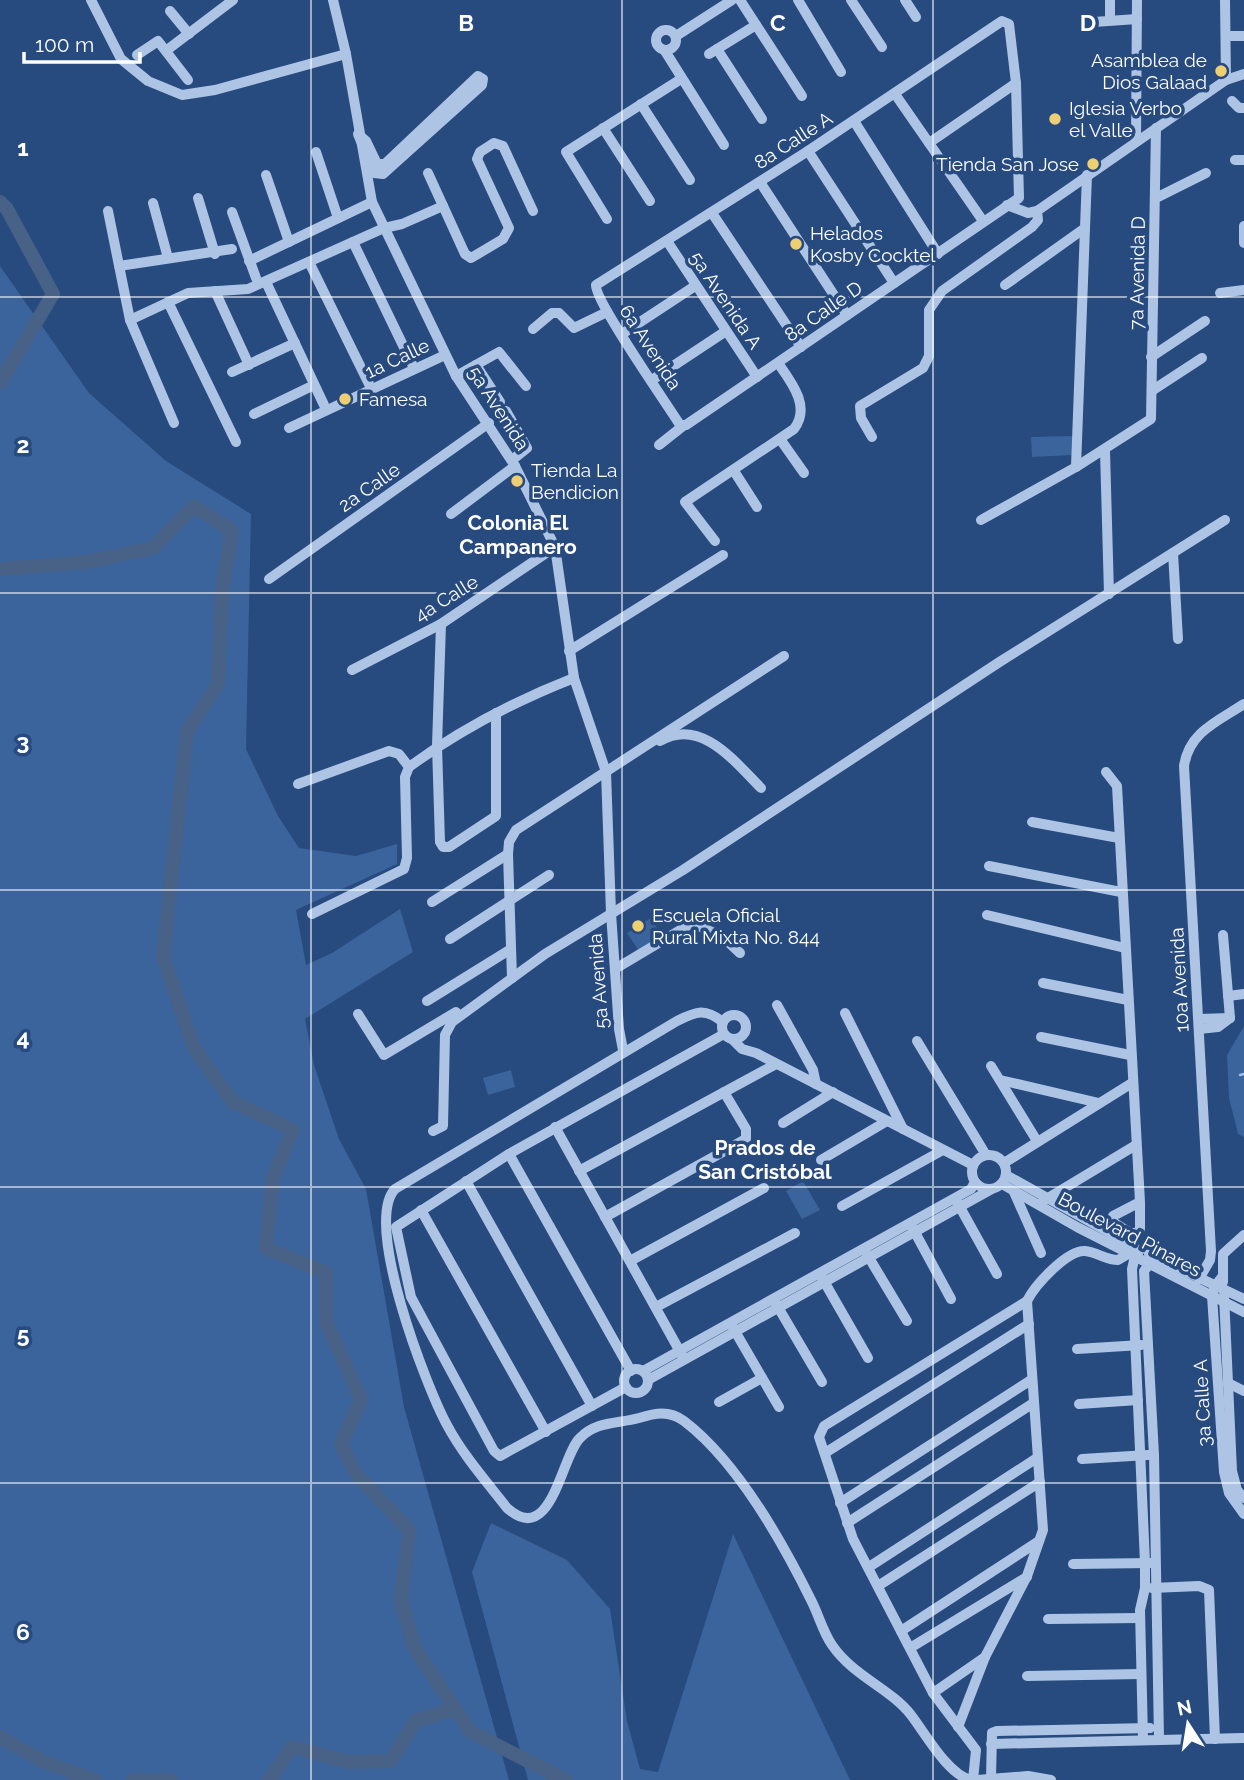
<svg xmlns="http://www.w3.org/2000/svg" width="1244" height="1780" font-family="Raleway,sans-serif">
<rect width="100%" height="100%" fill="#274a7f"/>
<g fill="#3b639c">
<polygon points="0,266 89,393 166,461 251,514 246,749 278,816 299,848 356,856 397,844 397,864 296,910 306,965 332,953 400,909 413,952 305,1019 314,1065 339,1139 366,1189 404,1407 509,1780 0,1780"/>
<polygon points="1072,436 1073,455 1032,457 1031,437"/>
<polygon points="651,918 662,936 639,951 627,933"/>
<polygon points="1244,1026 1244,1137 1238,1134 1229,1098 1227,1055"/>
<polygon points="511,1070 515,1087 488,1095 483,1078"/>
<polygon points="803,1181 820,1210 802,1219 786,1191"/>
<polygon points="491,1523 567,1560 610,1609 627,1721 640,1769 658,1772 733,1534 850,1780 528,1780 472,1572"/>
</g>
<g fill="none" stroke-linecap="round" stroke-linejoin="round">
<polyline stroke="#a2bfe6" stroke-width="2.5" points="1240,1075 1244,1074"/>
<g stroke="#476187" stroke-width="14">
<polyline points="0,202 7,209 53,294 0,383"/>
<polyline points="0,569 87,562 153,548 194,506 232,531 222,590 218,684 187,731 163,956 194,1048 233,1102 293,1130 273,1178 266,1248 326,1273 326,1322 361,1399 341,1444 355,1473 409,1530 401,1600 415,1649 471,1732 565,1780"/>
<polyline points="0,1737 44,1762 95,1780"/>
<polyline points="133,1780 171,1780"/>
<polyline points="269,1780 292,1747 348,1762 391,1761 415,1721 455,1709"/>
</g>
<g stroke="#adc4e5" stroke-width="10">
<polyline points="91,0 121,59 148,81 182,95 215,90 346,54"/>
<polyline points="333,0 346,54 372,202 456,376 515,466 555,547 574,678 606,772 611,913 619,1029 623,1050"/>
<polyline points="740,0 802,96"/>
<polyline points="798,0 841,72"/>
<polyline points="851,0 882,47"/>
<polyline points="905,0 916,17"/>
<polyline points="1110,0 1110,20"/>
<polyline points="1225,0 1226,80"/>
<polyline points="170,11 189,34"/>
<path d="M1002,21l7,3 7,59 3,115 -333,227h-6c-13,-21 -86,-125 -84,-140l212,-134z"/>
<polyline points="1094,22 1137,19"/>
<circle cx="666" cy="40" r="10"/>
<polyline points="676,36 732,0"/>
<polyline points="1231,36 1244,36"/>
<polyline points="717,49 762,119"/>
<polyline points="167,50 233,0"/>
<polyline points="665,51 724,145"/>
<polyline points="709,54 756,25"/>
<polyline points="137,55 158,41 188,80"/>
<polygon points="478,76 483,79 482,85 383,174 374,173 358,134 366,141 377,164 385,164"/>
<polyline points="895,94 983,221"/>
<polyline points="1232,101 1239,108 1244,108"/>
<polyline points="641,104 690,180"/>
<polyline points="854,121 938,254"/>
<polyline points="603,128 650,201"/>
<polyline points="1136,141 1137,0"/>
<polyline points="929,143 1016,83"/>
<polyline points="808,151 894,283"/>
<polyline points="316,152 338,218"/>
<polyline points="1235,160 1244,160"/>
<polyline points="428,173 465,254 471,258 503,239 509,228 477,159 480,152 494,143 503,146 533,211"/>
<polyline points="266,175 289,242"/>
<polyline points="760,182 847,315"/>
<polyline points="198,198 215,254"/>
<polyline points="1156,198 1206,173"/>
<polyline points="153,203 168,258"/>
<polyline points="1007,205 1028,213 1037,211"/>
<polyline points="108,211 130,320 174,423"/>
<polyline points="232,212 256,278"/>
<polyline points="712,213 801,347"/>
<polyline points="607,219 566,152 681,79"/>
<polyline points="1244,226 1244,243"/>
<polyline points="667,241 757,377"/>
<polyline points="353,242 412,364"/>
<polyline points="249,261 372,202"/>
<polyline points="309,262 369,384"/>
<polyline points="119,266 232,249"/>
<polyline points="266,282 324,405"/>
<polyline points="1005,285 1085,228"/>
<polyline points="215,291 249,365"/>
<polyline points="1220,293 1244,290"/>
<polyline points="168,302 236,442"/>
<polyline points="130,320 188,293 248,289 384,228 402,224 443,206"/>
<polyline points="533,329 552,313 559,313 574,328 607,312"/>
<polyline points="622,334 695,286"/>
<polyline points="1151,357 1205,321"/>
<polyline points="476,365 500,402"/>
<polyline points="232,372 295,343"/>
<polyline points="456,376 499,352 526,386"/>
<polyline points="652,380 726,331"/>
<polyline points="1153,390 1202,358"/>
<polyline points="506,411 527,448 512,460"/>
<polyline points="254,414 314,385"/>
<polyline points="289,428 445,355"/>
<polyline points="872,437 861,418 860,406 923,368 929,356 929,310 942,291 1032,227 1038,220 1037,211 1226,80 1244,74"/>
<polyline points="780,439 804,473"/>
<polyline points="659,445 683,426"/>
<polyline points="1105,451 1109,594"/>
<polyline points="1076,467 1151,419 1156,128"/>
<polyline points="734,471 757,507"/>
<polyline points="451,514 515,466"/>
<polyline points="981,520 1076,467 1087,175"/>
<path d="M715,541l-30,-39 109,-73c17,-22 -2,-46 -16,-66"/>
<polyline points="1173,553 1178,639"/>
<polyline points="269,579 489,423"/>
<polyline points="441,624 437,746 440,842 443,847 449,847 496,816 496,713"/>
<polyline points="569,651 723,555"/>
<polyline points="352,670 441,624 555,547"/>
<path d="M660,741c41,-24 75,21 101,47"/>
<polyline points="1106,772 1117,786 1140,1202 1140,1229 1137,1233 1130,1233 1113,1222 1113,1216 1140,1202"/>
<polyline points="298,784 389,751 399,754 409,767"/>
<polyline points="1032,822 1119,838"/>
<polyline points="989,866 1121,892"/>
<polyline points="432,902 508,854"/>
<path d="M312,914l92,-45 3,-11 -2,-81 4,-10c51,-37 106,-66 165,-89"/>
<polyline points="987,915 1125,948"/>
<polyline points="1223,935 1230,1018"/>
<polyline points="450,939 549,875"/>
<polyline points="615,969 692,923 723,937 740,953"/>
<polyline points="512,978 508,854 509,842 516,830 784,656"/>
<polyline points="1043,983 1128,1000"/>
<polyline points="1228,996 1244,994"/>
<polyline points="427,1001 511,949"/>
<polyline points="777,1005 813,1070 816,1084"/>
<polyline points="845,1013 903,1129"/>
<polyline points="358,1014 384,1055 456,1012"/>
<circle cx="734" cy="1027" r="12"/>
<polyline points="1199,1019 1230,1018"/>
<path d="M723,1022c-18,-14 -26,-11 -46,-1l-282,168c-32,34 31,197 52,236 16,30 39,56 60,83 45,40 54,-52 73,-70 16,-17 37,-14 59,-20 16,-5 30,-8 45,3 54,41 98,120 128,181 7,14 11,30 20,43 21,31 59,44 79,70 14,18 37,60 60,65"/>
<polyline points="1199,1029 1218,1027 1230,1018"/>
<polyline points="1041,1037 1130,1055"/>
<polyline points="732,1039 742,1049 756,1053 973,1165"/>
<polyline points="917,1041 986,1155"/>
<polyline points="991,1066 1037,1141"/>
<polyline points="1000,1080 1099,1103"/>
<polyline points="783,1123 833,1092"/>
<polyline points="555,1127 683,1357"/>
<polyline points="433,1131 443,1126 445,1035 452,1022 545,954 683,870 1001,661 1225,520"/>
<polyline points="509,1154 631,1371"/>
<circle cx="989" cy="1172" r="17"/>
<polyline points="821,1160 887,1121"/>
<polyline points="1004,1163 1132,1083"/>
<polyline points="579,1171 776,1064"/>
<polyline points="1006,1175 1135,1247"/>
<polyline points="466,1181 592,1406"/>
<polyline points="1002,1184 1077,1227 1244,1312"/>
<polyline points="1014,1192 1041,1253"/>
<polyline points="956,1200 997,1274"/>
<polyline points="1043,1201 1136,1145"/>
<polyline points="842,1206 943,1150"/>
<polyline points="421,1210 546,1432"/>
<polyline points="605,1217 746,1139 746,1129 724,1092"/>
<polyline points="911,1225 951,1299"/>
<polyline points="1140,1250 1135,1256 1132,1269 1145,1563 1145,1588 1140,1610 1143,1739"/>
<polyline points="865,1251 907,1321"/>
<polyline points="1149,1254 1244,1299"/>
<polyline points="1155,1257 1144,1271 1154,1455 1159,1739"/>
<polyline points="630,1261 764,1188"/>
<polyline points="821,1276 868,1358"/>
<polyline points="1222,1277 1215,1286 1212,1296 1224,1472 1229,1493 1244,1514"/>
<path d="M1199,1279l11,-19 1,-9 -27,-485c5,-34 34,-45 60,-62"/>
<polyline points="1223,1282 1223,1254 1244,1235"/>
<polyline points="1224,1295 1232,1471 1237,1490 1244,1498"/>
<polyline points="775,1302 822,1382"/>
<polyline points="656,1307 795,1233"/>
<polyline points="732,1326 779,1407"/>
<polyline points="1077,1349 1141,1345"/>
<circle cx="636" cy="1381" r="12"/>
<polyline points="643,1371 971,1189 975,1182"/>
<polyline points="648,1380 992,1189"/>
<polyline points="1228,1383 1244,1391"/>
<polyline points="626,1387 500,1456 494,1451 411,1297 396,1227 509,1154 724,1034"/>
<polyline points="719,1402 762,1378"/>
<polyline points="1079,1404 1138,1400"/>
<polyline points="825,1453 1029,1324"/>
<polyline points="1082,1459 1148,1455"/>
<polyline points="840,1503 1031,1380"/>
<polyline points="847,1523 1032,1404"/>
<polyline points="1073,1564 1151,1563"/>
<polyline points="869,1567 1037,1458"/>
<polyline points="878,1586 1040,1482"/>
<polyline points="1152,1588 1199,1586 1209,1590 1215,1739"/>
<polyline points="1048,1619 1140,1618"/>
<polyline points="901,1631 1039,1541"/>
<polyline points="910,1648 1027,1577"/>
<polyline points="1027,1676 1141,1674"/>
<polyline points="933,1693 985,1657"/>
<path d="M958,1727l27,-70 42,-81 16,-46 -16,-229c8,-16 40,-51 58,-50 12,1 21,9 33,9l12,-7 1,-8"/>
<polyline points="991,1744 1243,1738"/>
<polyline points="991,1779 992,1733 997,1731 1150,1728"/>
<polyline points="973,1780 976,1750 933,1693 853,1539 819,1437 824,1426 1027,1301"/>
<polyline points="977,1780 1028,1776 1051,1780"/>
</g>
</g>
<path fill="none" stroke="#fff" stroke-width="2" stroke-opacity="0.55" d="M311,0v1780M622,0v1780M933,0v1780M0,297h1244M0,593h1244M0,890h1244M0,1187h1244M0,1483h1244"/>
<g fill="#eed073" stroke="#274a7f" stroke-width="2.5">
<circle cx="1221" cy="71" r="7"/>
<circle cx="1055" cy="119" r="7"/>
<circle cx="1093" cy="164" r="7"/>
<circle cx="796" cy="244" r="7"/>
<circle cx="345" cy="399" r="7"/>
<circle cx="517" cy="481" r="7"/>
<circle cx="638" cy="926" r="7"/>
</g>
<g text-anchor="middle" stroke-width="7" stroke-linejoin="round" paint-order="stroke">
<g font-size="19" fill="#fff" stroke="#274a7f" text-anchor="start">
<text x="1207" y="67" text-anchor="end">Asamblea de<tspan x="1207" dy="22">Dios Galaad</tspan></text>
<text x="1069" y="115">Iglesia Verbo<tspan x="1069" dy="22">el Valle</tspan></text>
<text x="1079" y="171" text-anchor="end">Tienda San Jose</text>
<text x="810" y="240">Helados<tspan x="810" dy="22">Kosby Cocktel</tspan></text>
<text x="359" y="406">Famesa</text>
<text x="531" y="477">Tienda La<tspan x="531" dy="22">Bendicion</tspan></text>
<text x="652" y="922">Escuela Oficial<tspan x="652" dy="22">Rural Mixta No. 844</tspan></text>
</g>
<g font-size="19" fill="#fff" stroke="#274a7f">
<text transform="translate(793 140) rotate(-33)" y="7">8a Calle A</text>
<text transform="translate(1137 273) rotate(-89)" y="7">7a Avenida D</text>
<text transform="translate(726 300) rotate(56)" y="7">5a Avenida A</text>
<text transform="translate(823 311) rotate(-35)" y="7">8a Calle D</text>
<text transform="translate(651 347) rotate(57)" y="7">6a Avenida</text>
<text transform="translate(397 358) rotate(-25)" y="7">1a Calle</text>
<text transform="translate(499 408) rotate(57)" y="7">5a Avenida</text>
<text transform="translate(369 487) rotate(-35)" y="7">2a Calle</text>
<text transform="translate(446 598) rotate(-32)" y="7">4a Calle</text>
<text transform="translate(1179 980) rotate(-93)" y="7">10a Avenida</text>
<text transform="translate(598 981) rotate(-94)" y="7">5a Avenida</text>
<text transform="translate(1130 1234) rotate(28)" y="7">Boulevard Pinares</text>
<text transform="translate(1202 1403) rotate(-93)" y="7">3a Calle A</text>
</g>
<g font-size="21" font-weight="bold" fill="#fff" stroke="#274a7f">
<text x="518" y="530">Colonia El<tspan x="518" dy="24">Campanero</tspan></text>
<text x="765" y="1155">Prados de<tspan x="765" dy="24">San Cristóbal</tspan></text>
</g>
</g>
<g font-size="23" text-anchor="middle" font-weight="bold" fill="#fff" stroke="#274a7f" stroke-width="7" stroke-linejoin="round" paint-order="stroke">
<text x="466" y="31">B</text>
<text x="778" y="31">C</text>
<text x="1088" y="31">D</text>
<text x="23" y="156">1</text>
<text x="23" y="453">2</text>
<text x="23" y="750">3</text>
<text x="23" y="1046">4</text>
<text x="23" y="1343">5</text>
<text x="23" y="1640">6</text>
</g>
<g transform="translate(1188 1724) rotate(348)" stroke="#274a7f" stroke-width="5" paint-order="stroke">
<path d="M0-5L12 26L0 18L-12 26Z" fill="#ffffff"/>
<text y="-10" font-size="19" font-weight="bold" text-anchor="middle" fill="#ffffff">N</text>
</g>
<path d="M24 52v10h116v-10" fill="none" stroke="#ffffff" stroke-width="3.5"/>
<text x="35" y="52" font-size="21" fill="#ffffff" stroke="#274a7f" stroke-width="5" paint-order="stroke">100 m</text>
</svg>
